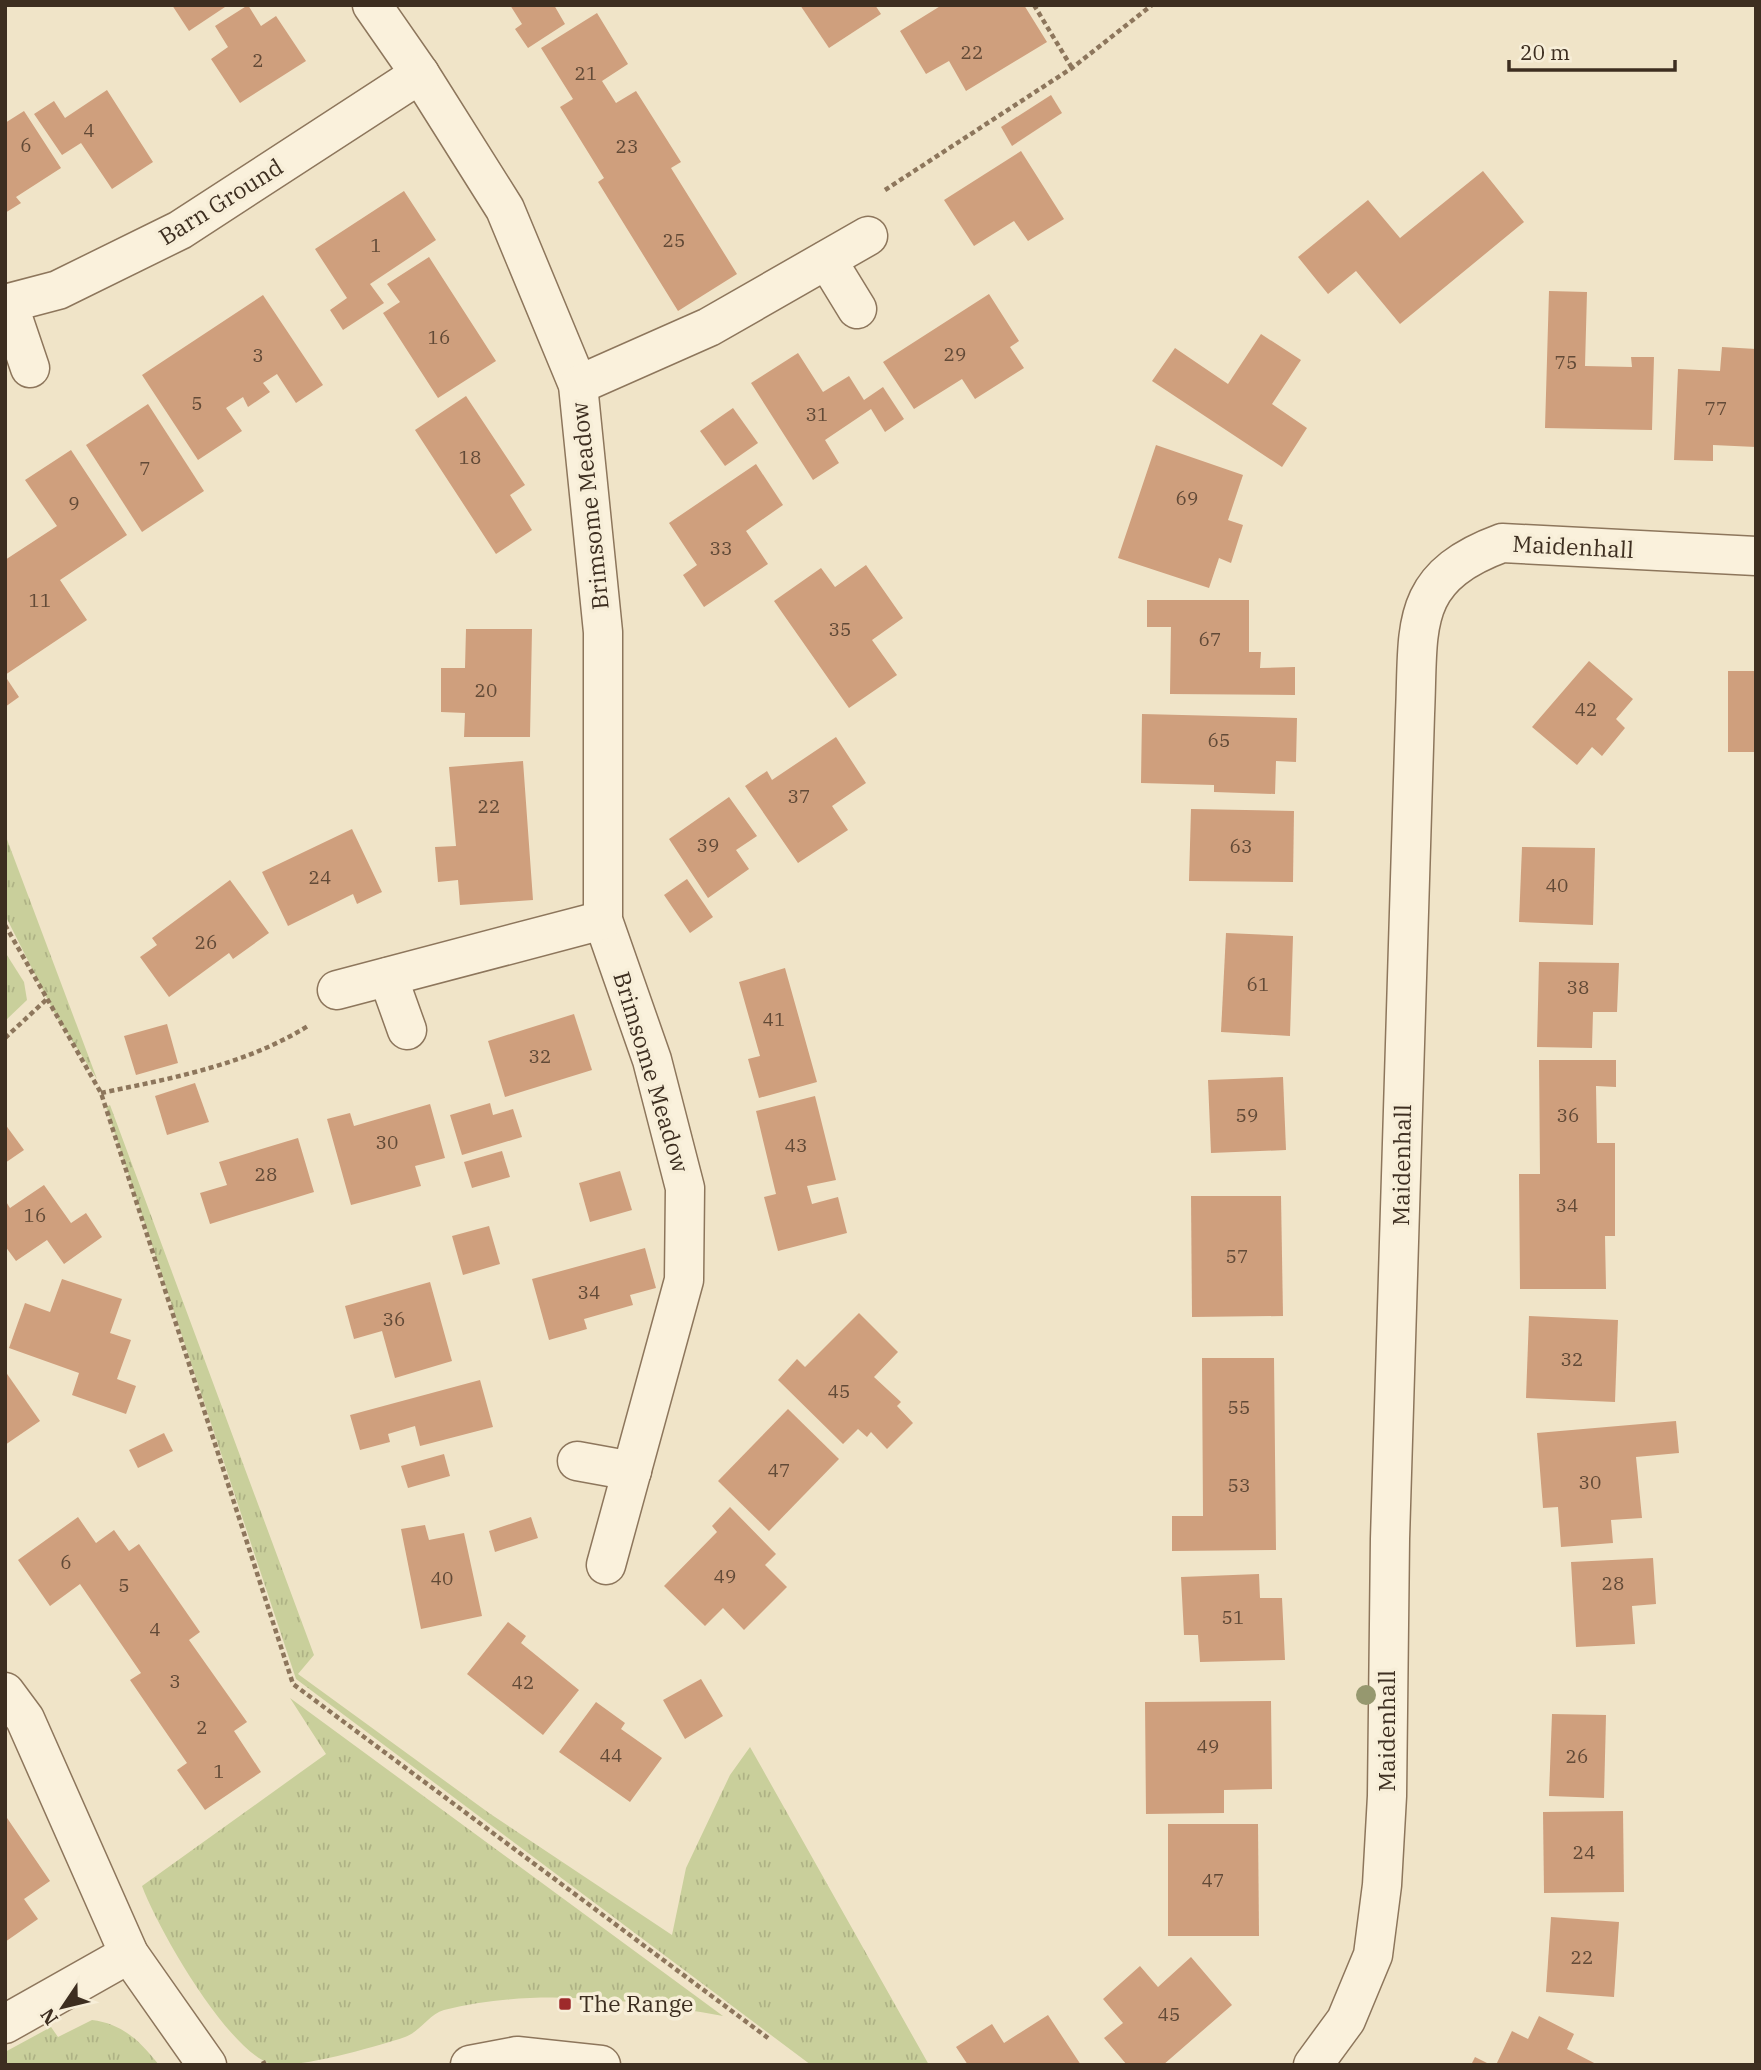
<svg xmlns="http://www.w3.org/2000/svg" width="1761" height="2070" font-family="'IBM Plex Serif',serif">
<defs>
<pattern id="grass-tufts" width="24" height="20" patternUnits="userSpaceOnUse" patternTransform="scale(1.75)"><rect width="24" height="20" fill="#c9cf9b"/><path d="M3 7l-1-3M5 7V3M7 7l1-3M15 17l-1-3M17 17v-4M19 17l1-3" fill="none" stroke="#aeb285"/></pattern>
</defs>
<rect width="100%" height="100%" fill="#f0e4c8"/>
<g fill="url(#grass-tufts)">
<polygon points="5,834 97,1079 56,1016 5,915"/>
<polygon points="5,952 24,982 27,1000 5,1021"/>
<polygon points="110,1105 314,1655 298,1674 489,1813 672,1935 686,1868 730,1775 750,1747 929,2065 811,2065 296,1679 106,1107"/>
<path d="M290,1698l433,318c-91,-16 -188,-29 -279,-6 -15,4 -24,22 -39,27 -26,9 -111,33 -134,27 -44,-14 -113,-135 -129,-178l184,-132z"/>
<path d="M92,2020c31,4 48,21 67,45h-154v-13l46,-25 7,10z"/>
</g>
<g fill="#cf9f7d">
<polygon points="172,5 228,5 189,31"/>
<polygon points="248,5 261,26 276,16 306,61 240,103 211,59 228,47 215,26"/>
<polygon points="510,5 554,5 565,24 528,48 515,29 522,24"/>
<polygon points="800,5 875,5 881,14 829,48"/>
<polygon points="942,5 1024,5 1047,42 966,91 949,61 926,74 900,31"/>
<polygon points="597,13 628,64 602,81 616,103 636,91 681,162 671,168 737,274 678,311 598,182 604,178 560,107 573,99 541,48"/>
<polygon points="107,90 153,162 112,189 81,143 62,155 34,114 54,101 65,118"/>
<polygon points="1051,95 1062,113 1012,146 1001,127"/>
<polygon points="24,111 61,168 16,197 21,203 5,213 5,123"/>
<polygon points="1021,151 1064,219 1028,241 1014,221 974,246 944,200"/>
<polygon points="1483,171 1524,222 1400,324 1356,271 1328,294 1298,257 1368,200 1400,238"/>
<polygon points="404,191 436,240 370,284 384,303 343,330 330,310 347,298 315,249"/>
<polygon points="429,257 496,361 438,398 383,313 400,302 387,284"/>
<polygon points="1549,291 1587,292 1585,366 1632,367 1631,357 1654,357 1652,430 1545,428"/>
<polygon points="989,294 1019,341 1010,347 1024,368 975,399 962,379 914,409 883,362"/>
<polygon points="263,295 323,385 296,403 277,374 263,383 270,392 248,407 243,397 226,408 242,431 198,460 142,375"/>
<polygon points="1261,334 1301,360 1272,404 1307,428 1282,467 1152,381 1175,348 1228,384"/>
<polygon points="1722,347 1756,349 1756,447 1713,445 1713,461 1674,460 1678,369 1720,371"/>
<polygon points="798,353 823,392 849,376 864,400 883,387 904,419 885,432 871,409 825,440 839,463 813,480 751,383"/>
<polygon points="466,396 525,485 510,495 532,530 496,554 415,430"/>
<polygon points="148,404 204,491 142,532 86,445"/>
<polygon points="733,408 758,443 725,466 700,431"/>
<polygon points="1156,445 1243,475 1228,520 1243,525 1231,563 1219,558 1209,588 1118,558"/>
<polygon points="71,450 127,535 60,580 87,620 5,675 5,560 57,526 25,480"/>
<polygon points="756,464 783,505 746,531 768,564 704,607 683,575 697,565 669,523"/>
<polygon points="866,565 903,618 872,640 897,675 849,708 774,601 821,568 835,587"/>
<polygon points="1147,600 1249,600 1249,652 1261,652 1260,668 1295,667 1295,695 1170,694 1171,627 1147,627"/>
<polygon points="466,629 532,629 530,737 464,737 465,713 441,712 441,668 465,668"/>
<polygon points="1589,661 1633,699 1616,719 1625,728 1602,756 1592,747 1577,765 1532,727"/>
<rect x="1728" y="671" width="28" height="81"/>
<polygon points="5,676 19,697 5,707"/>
<polygon points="1142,714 1297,718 1296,762 1276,761 1275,794 1214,792 1214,785 1141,783"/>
<polygon points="836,737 866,783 832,806 848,830 798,863 745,786 767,771 772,780"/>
<polygon points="523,761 533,900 460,905 458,880 438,882 435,847 456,846 449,767"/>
<polygon points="729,797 757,836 736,850 749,869 708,898 669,839"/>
<polygon points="1191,809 1294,811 1293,882 1189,881"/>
<polygon points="352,829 382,892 357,904 353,894 288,926 262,872"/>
<polygon points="1522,847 1595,848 1593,925 1519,922"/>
<polygon points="687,879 713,917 690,933 664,895"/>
<polygon points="230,880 269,933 233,959 229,953 169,997 140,957 157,945 152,938"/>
<polygon points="1226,933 1293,936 1290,1036 1221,1032"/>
<polygon points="1539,962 1619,963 1617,1012 1593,1012 1592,1048 1537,1047"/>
<polygon points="785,968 817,1082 759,1098 748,1059 760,1056 739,982"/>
<polygon points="574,1014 592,1070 505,1097 488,1041"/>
<polygon points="167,1024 178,1063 136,1075 124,1036"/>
<polygon points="1539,1060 1616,1060 1616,1087 1596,1086 1597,1143 1615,1143 1615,1236 1605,1236 1606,1289 1520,1289 1519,1174 1540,1174"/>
<polygon points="1283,1077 1286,1150 1211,1153 1208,1080"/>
<polygon points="195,1083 209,1122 167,1135 155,1096"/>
<polygon points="815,1096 836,1180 807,1186 812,1204 838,1197 847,1233 778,1251 764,1197 776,1194 756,1111"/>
<polygon points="490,1103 493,1115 513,1109 522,1137 462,1155 450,1115"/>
<polygon points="430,1104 445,1158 415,1166 421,1186 351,1205 327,1119 350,1113 354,1126"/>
<polygon points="5,1124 24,1150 5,1163"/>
<polygon points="298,1138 314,1192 210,1224 200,1193 227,1185 219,1162"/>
<polygon points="502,1151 510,1177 472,1188 464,1162"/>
<polygon points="620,1171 632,1210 590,1222 579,1183"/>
<polygon points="44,1185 71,1223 86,1213 102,1237 64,1264 47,1240 16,1261 5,1246 5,1200 10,1208"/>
<polygon points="1191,1196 1281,1196 1283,1316 1192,1317"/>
<polygon points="489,1226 500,1264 463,1275 452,1236"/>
<polygon points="645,1248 656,1288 630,1295 633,1305 584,1319 587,1329 549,1340 532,1279"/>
<polygon points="62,1279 122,1299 110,1333 131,1340 117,1379 136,1386 126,1414 72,1395 79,1373 9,1348 25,1303 50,1312"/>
<polygon points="430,1282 452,1361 395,1378 382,1331 354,1339 345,1306"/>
<polygon points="859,1313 898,1352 874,1377 901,1402 897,1406 913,1423 887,1449 871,1432 867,1437 858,1429 843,1444 778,1380 797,1359 805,1367"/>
<polygon points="1529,1316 1618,1320 1615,1402 1526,1398"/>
<polygon points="1202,1358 1274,1358 1276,1550 1172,1551 1172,1516 1203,1516"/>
<polygon points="5,1371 40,1421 5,1445"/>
<polygon points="480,1380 493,1427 420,1446 415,1426 388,1434 390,1442 360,1450 350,1415"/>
<polygon points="788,1409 839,1459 769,1531 718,1481"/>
<polygon points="1676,1421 1679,1453 1636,1457 1642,1518 1611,1520 1613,1543 1561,1547 1558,1507 1543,1508 1537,1433"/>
<polygon points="164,1433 173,1451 138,1468 129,1450"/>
<polygon points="444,1454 450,1476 408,1488 401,1466"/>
<polygon points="730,1507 776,1554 765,1565 787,1587 744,1630 723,1608 705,1626 664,1586 717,1532 712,1526"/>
<polygon points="78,1517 96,1543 114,1530 129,1551 139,1544 200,1632 189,1640 247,1722 234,1731 261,1772 205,1810 177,1770 187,1763 130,1680 141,1673 80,1584 50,1606 18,1560"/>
<polygon points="531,1517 538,1538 495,1552 489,1531"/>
<polygon points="425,1525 429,1540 464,1533 482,1616 421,1629 401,1529"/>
<polygon points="1653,1558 1656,1604 1632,1606 1635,1644 1576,1647 1571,1562"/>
<polygon points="1259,1574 1260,1598 1282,1598 1285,1660 1200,1662 1198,1635 1184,1635 1181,1577"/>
<polygon points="508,1622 526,1636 521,1643 579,1690 543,1735 467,1674"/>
<polygon points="701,1679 723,1716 685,1739 663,1700"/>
<polygon points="1271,1701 1272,1789 1224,1790 1224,1813 1146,1814 1145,1702"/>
<polygon points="596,1702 625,1723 621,1729 662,1758 630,1802 559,1752"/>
<polygon points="1552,1714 1606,1715 1604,1798 1549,1796"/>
<polygon points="1623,1811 1624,1892 1544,1893 1543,1812"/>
<polygon points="5,1815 50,1881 24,1899 38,1919 5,1942"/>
<polygon points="1168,1824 1258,1824 1259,1936 1168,1936"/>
<polygon points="1551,1917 1619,1922 1614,1997 1546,1992"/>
<polygon points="1191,1957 1232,2005 1163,2065 1127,2065 1104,2038 1123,2023 1103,1999 1140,1966 1158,1987"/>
<polygon points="1048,2015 1081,2065 968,2065 956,2047 992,2024 1004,2043"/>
<polygon points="1539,2016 1574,2034 1567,2049 1598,2065 1496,2065 1512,2031 1528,2039"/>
<polygon points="1475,2057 1491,2065 1471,2065"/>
</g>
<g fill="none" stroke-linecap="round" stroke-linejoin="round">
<defs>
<g id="minor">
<polyline points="372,5 420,74 505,209 578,385 603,632 603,920 652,1060 685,1188 684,1280 606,1565"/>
<polyline points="827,260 857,309"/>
<polyline points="8,303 30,368"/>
<polyline points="5,304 58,290 180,230 420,74"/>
<polyline points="578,385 709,327 868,236"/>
<polyline points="388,977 407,1030"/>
<polyline points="337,990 603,920"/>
<polyline points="577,1461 632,1471"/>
<polyline points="5,1692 25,1719 129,1954 207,2065"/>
<polyline points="5,2024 129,1954"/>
<polyline points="470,2065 517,2056 601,2065"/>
<path d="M1313,2065l33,-45 27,-65 9,-70 5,-89 3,-257 25,-825c4,-87 -8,-136 87,-171l254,13"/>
</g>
</defs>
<use href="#minor" stroke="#8d765c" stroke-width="41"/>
<g stroke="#8d765c" stroke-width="4.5" stroke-dasharray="5 3.5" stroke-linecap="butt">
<polyline points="1034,5 1072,68"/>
<polyline points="885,190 1072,68 1152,5"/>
<polyline points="5,925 101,1093 293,1684 768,2038"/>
<polyline points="5,1038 47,999"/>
<path d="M101,1093c72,-15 144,-28 207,-67"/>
<polyline points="263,2061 265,2065"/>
</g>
<use href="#minor" stroke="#faf1dc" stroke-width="38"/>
</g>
<circle fill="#96986f" cx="1366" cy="1695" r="10"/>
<rect fill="#9e2a2b" stroke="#f7eed8" stroke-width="2.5" x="558" y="1997" width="14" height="14" rx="3.5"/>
<g text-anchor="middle" stroke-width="7" stroke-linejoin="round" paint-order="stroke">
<g font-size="19" fill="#624a37">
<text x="972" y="59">22</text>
<text x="258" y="67">2</text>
<text x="586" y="80">21</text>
<text x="89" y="137">4</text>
<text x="26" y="152">6</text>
<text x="627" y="153">23</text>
<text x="674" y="247">25</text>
<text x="376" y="252">1</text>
<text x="439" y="344">16</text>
<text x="955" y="361">29</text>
<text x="258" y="362">3</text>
<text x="1566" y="369">75</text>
<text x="197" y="410">5</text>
<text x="1716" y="415">77</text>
<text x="817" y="421">31</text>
<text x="470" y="464">18</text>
<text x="145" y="475">7</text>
<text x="1187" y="505">69</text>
<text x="74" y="510">9</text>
<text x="721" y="555">33</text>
<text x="40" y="607">11</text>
<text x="840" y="636">35</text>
<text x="1210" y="646">67</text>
<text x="486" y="697">20</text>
<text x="1586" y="716">42</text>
<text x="1219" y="747">65</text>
<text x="799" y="803">37</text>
<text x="489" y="813">22</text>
<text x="708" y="852">39</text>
<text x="1241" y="853">63</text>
<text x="320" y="884">24</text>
<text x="1557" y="892">40</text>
<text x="206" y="949">26</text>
<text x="1258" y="991">61</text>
<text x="1578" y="994">38</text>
<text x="774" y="1026">41</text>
<text x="540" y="1063">32</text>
<text x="1247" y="1122">59</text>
<text x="1568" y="1122">36</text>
<text x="387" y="1149">30</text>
<text x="796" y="1152">43</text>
<text x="266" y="1181">28</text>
<text x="1567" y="1212">34</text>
<text x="35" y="1222">16</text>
<text x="1237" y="1263">57</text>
<text x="589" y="1299">34</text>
<text x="394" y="1326">36</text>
<text x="1572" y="1366">32</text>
<text x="839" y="1398">45</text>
<text x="1239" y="1414">55</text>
<text x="779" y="1477">47</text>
<text x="1590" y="1489">30</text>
<text x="1239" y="1492">53</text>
<text x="66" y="1569">6</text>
<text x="725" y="1583">49</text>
<text x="442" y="1585">40</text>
<text x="1613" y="1590">28</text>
<text x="124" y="1592">5</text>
<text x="1233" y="1624">51</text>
<text x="155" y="1636">4</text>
<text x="175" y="1688">3</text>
<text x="523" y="1689">42</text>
<text x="202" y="1734">2</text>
<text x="1208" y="1753">49</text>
<text x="611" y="1762">44</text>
<text x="1577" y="1763">26</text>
<text x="219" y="1778">1</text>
<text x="1584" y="1859">24</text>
<text x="1213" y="1887">47</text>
<text x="1582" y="1964">22</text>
<text x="1169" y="2021">45</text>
</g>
<g font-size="23" fill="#3d2e20" stroke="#f7eed8">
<text transform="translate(221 202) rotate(-32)" y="8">Barn Ground</text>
<text transform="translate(590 506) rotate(-96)" y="8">Brimsome Meadow</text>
<text transform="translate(1573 547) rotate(3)" y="8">Maidenhall</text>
<text transform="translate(651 1072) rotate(73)" y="8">Brimsome Meadow</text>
<text transform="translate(1402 1165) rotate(-89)" y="8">Maidenhall</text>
<text transform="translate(1387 1731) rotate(-90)" y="8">Maidenhall</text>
</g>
<g font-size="23" fill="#3d2e20" stroke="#f7eed8" text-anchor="start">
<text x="579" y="2012">The Range</text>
</g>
</g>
<rect width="1761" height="2070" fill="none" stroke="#3d2e20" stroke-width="14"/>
<g transform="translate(63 2007) rotate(235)" stroke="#f7eed8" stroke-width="5" paint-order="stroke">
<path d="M0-5L12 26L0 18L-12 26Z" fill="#3d2e20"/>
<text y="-10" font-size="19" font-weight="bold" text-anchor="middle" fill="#3d2e20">N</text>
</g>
<path d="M1509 60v10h166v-10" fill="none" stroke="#3d2e20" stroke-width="3.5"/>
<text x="1520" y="60" font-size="21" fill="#3d2e20" stroke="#f7eed8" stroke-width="5" paint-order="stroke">20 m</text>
</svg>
